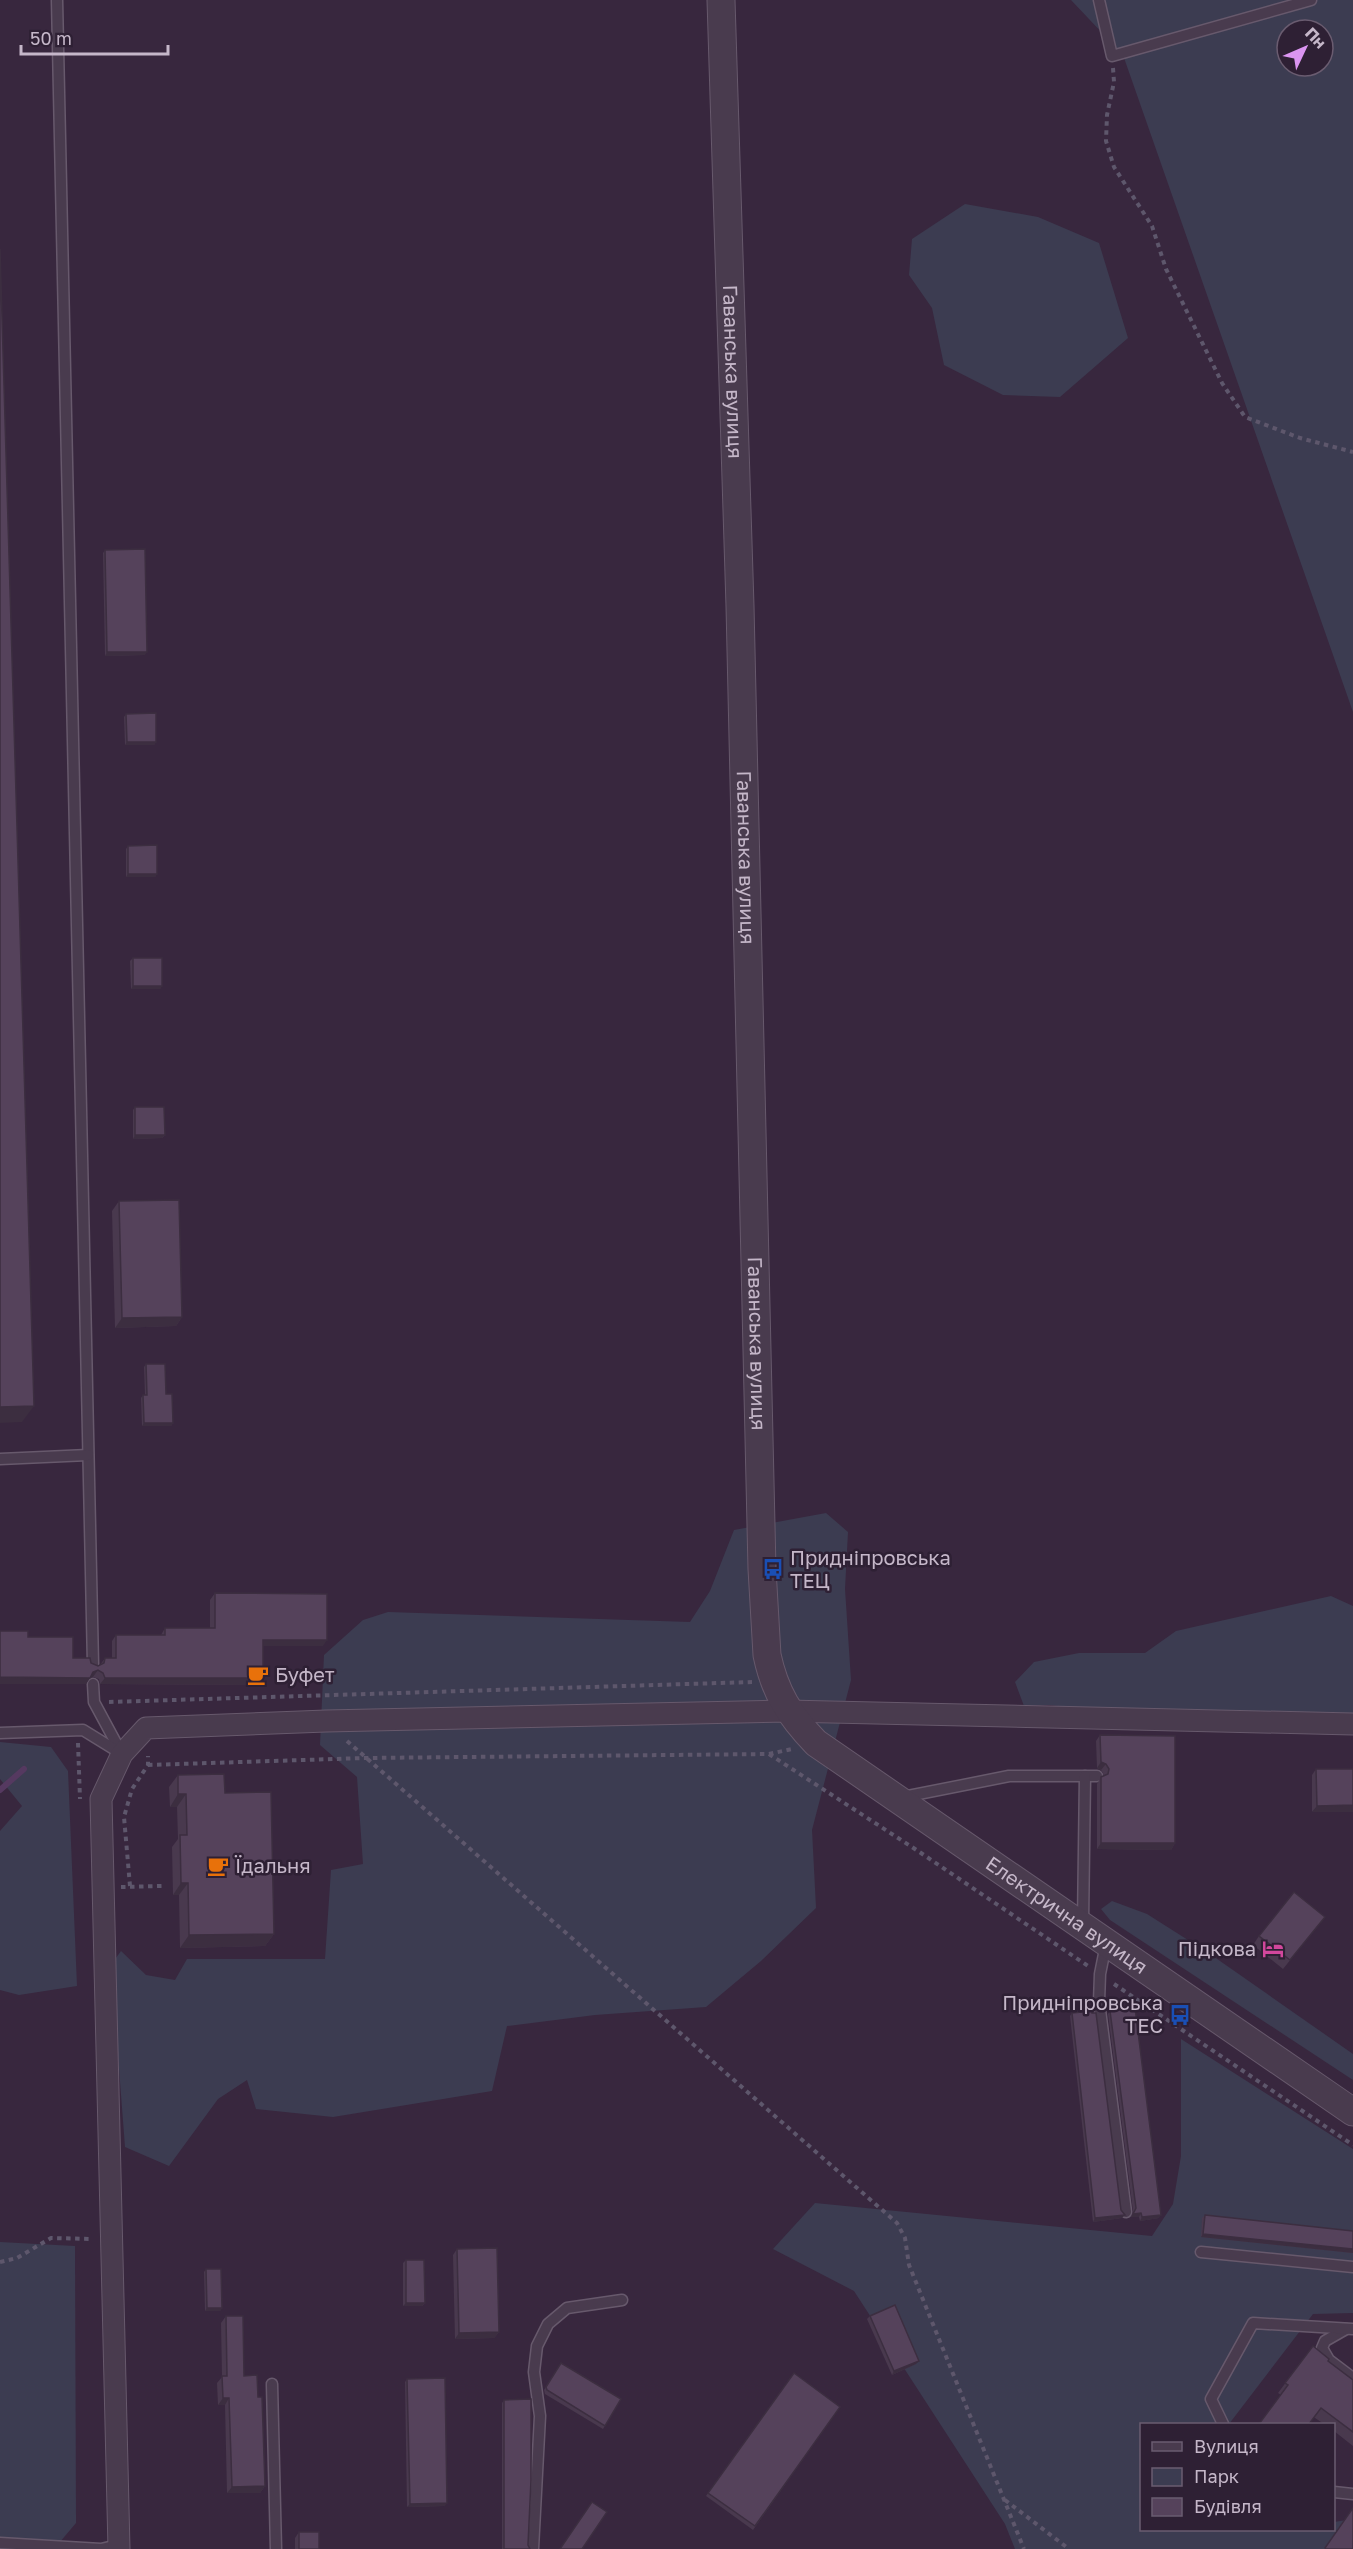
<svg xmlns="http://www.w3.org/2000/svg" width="1353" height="2549" font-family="'Golos Text',sans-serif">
<rect width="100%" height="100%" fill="#38273e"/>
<g fill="#3c3c51" fill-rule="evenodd">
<path d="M1071,0h282v712l-230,-657zM1287,30h36v36h-36z"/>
<polygon points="965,204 1038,217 1099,243 1128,338 1060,397 1003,395 944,365 932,308 909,275 912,239"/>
<polygon points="826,1513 848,1532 845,1589 851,1680 812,1830 816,1908 761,1961 706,2007 595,2015 507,2026 492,2091 333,2117 256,2109 247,2080 218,2099 169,2166 125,2147 114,2003 105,1973 121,1951 146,1975 175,1980 187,1959 325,1959 331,1870 363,1864 357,1777 320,1745 324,1655 363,1620 388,1612 690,1622 710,1591 734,1530"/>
<polygon points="1331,1596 1353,1606 1353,1716 1094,1711 1050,1705 1024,1706 1015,1682 1034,1662 1079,1653 1145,1653 1176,1631"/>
<polygon points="0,1742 51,1747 68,1771 77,1986 19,1995 0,1990 0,1831 22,1806 0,1779"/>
<polygon points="1112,1901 1147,1914 1210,1954 1353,2054 1353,2080 1110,1920 1101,1909"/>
<polygon points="1181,2039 1353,2149 1353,2313 1313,2314 1229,2424 1142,2424 1142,2530 1334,2530 1334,2522 1353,2519 1353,2549 1015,2549 1005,2524 854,2291 773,2249 815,2203 1152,2236 1173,2204 1181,2156"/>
<polygon points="0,2242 75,2246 76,2523 54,2549 0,2549"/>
</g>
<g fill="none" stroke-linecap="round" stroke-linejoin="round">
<polyline stroke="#553960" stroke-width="6" points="0,1790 24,1769"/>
<defs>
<g id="service">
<polyline points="57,0 93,1665"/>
<polyline points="1099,0 1112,56 1311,0"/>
<polyline points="0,1459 88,1455"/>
<polyline points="93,1684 94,1702 122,1754"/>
<polyline points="0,1733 83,1730 122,1754"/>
<polyline points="903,1797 1009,1776 1097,1776"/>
<polyline points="1083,1923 1085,1776"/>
<polyline points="1106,1944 1100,1974 1099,2002 1126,2212"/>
<polyline points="1201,2252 1353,2267"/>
<polyline points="1346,2329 1325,2341 1322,2348 1329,2360 1353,2378"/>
<polyline points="272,2384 276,2549"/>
<polyline points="1223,2424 1211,2399 1253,2323 1353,2329"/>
<polyline points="1334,2492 1353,2494"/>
<polyline points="0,2543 101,2549 118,2545"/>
<polyline points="533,2549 540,2416 534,2372 537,2346 548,2324 567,2308 622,2300"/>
</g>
<polyline id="minor" points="119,2549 101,1799 122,1754 146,1728 326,1721 787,1711 1353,1724"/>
<g id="tertiary">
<path id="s1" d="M721,0l19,606 22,963 5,86c8,38 23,61 49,88l537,369"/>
</g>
</defs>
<use href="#service" stroke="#67596c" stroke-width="13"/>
<use href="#minor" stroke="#67596c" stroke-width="23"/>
<use href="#tertiary" stroke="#67596c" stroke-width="29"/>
<g stroke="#5e576c" stroke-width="4" stroke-dasharray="4.5 4.5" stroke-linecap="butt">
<polyline points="1113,68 1114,82 1107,115 1106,141 1114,167 1152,226 1166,269 1222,383 1245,417 1300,438 1353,452"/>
<polyline points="109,1702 752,1682"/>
<polyline points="347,1741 897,2223 905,2238 909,2265 1024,2549"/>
<polyline points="78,1743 80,1799"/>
<polyline points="769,1754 918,1851 1088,1966"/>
<polyline points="148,1765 365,1758 769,1754 792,1749"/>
<polyline points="130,1886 124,1817 132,1789 148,1765 148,1756"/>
<polyline points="121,1887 162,1886"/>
<polyline points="1114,1984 1353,2145"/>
<polyline points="0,2262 17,2258 51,2238 93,2239"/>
<polyline points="1005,2500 1069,2549"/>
</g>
<use href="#service" stroke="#493b4e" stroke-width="10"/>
<use href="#minor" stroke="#493b4e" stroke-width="21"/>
<use href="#tertiary" stroke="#493b4e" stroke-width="27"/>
</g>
<g fill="#49394e">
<polygon points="105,550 145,655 105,656 103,553"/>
<polygon points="126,714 156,742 154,745 125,745 124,717"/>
<polygon points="128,846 157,874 155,877 126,877 126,849"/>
<polygon points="133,958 162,986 160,989 131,989 130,961"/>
<polygon points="135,1107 165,1135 162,1138 133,1139 133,1110"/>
<polygon points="119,1201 182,1317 176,1326 115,1328 112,1211"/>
<polygon points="146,1364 166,1394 173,1423 171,1426 142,1426 141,1398 143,1395 145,1395 144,1367"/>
<polygon points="215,1593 323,1646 263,1646 258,1685 100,1684 99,1679 93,1677 90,1678 86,1684 0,1684 0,1631 28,1637 73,1658 91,1663 98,1666 100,1665 105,1658 112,1658 112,1641 116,1635 161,1635 165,1628 210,1628 210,1600"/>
<polygon points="1100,1735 1175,1843 1171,1850 1097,1849 1097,1784 1101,1777 1104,1775 1101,1770 1097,1768 1096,1741"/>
<polygon points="1316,1769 1353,1769 1312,1812 1312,1775"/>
<polygon points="178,1775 225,1793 274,1934 265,1946 180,1948 179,1895 173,1895 172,1847 178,1839 177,1807 170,1807 169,1787"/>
<polygon points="1325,1917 1283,1969 1253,1945 1259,1936"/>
<polygon points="1110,2011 1159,2218 1140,2221 1139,2217 1131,2217 1133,2211 1108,2014"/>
<polygon points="1072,2013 1122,2218 1093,2222 1070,2016"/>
<polygon points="1205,2215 1353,2231 1353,2253 1201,2237 1202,2218"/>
<polygon points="457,2249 499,2332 494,2338 455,2339 453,2255"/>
<polygon points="406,2260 425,2303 422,2306 403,2306 403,2263"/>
<polygon points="206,2269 222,2308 220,2311 205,2311 204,2272"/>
<polygon points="226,2316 244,2376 258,2397 265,2486 260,2493 227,2493 225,2405 218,2405 217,2383 222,2377 221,2323"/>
<polygon points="870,2316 916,2364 892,2375 867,2319"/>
<polygon points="1313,2346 1328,2361 1353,2380 1353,2446 1334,2431 1334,2424 1324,2424 1278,2393"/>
<polygon points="561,2363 621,2399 603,2429 545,2394 544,2390"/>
<polygon points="794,2373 840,2407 753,2530 706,2496"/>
<polygon points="407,2379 445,2506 407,2507 405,2382"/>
<polygon points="504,2400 528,2545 530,2549 502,2549 502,2403"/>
<polygon points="299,2532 319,2549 295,2549 295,2538"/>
</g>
<g fill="#3c2e40">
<polygon points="107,652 147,652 145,655 105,656"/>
<polygon points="127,742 156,742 154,745 125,745"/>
<polygon points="128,874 157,874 155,877 126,877"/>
<polygon points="133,986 162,986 160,989 131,989"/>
<polygon points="135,1135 165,1135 162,1138 133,1139"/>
<polygon points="182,1317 176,1326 115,1328 122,1318"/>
<polygon points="34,1406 22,1422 0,1423 0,1407"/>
<polygon points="144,1423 173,1423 171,1426 142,1426"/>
<polygon points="263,1640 327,1640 323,1646 258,1646"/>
<polygon points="98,1670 93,1677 90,1678 86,1684 0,1684 0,1677 93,1672"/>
<polygon points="105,1678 263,1678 258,1685 100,1684"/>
<polygon points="1101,1762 1106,1764 1101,1770 1097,1768"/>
<polygon points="178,1794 186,1794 177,1807 170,1807"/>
<polygon points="1353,1805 1353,1812 1312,1812 1317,1806"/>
<polygon points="1101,1843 1175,1843 1171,1850 1097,1849"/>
<polygon points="181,1883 188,1883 179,1895 173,1895"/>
<polygon points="274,1934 265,1946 180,1948 189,1935"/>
<polygon points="1141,2213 1139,2217 1131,2217 1133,2214"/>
<polygon points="1125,2215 1122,2218 1093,2222 1095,2218"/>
<polygon points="1161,2215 1159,2218 1140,2221 1142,2217"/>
<polygon points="1203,2234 1353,2249 1353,2253 1201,2237"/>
<polygon points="406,2303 425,2303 422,2306 403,2306"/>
<polygon points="207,2308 222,2308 220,2311 205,2311"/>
<polygon points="499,2332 494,2338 455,2339 459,2333"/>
<polygon points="919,2361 916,2364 892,2375 894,2371"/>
<polygon points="223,2398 229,2398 225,2405 218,2405"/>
<polygon points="265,2486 260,2493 227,2493 232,2487"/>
<polygon points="447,2503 445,2506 407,2507 410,2504"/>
</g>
<g fill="#55425b" stroke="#3c2e40" stroke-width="1.5">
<polygon points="0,249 34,1406 0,1407"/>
<polygon points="145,549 147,652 107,652 105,550"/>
<polygon points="156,713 156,742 127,742 126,714"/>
<polygon points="157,845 157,874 128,874 128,846"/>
<rect x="133" y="958" width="29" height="28"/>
<polygon points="135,1107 164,1107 165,1135 135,1135"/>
<polygon points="179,1200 182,1317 122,1318 119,1201"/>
<polygon points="146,1364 165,1364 166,1394 172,1394 173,1423 144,1423 143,1395 147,1395"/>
<polygon points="215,1593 327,1594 327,1640 263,1640 263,1678 105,1678 103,1673 98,1670 93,1672 90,1678 0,1677 0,1631 28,1631 28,1637 73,1637 73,1658 90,1658 91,1663 98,1666 104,1663 105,1658 116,1658 116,1635 165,1635 165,1628 215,1628"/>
<polygon points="1100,1735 1175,1736 1175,1843 1101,1843 1101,1777 1108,1774 1109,1769 1106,1764 1101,1762"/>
<polygon points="1316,1769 1353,1769 1353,1805 1317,1806"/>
<polygon points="224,1774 225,1793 271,1792 274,1934 189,1935 188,1883 181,1883 180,1835 187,1835 186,1794 178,1794 178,1775"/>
<polygon points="1294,1892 1325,1917 1290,1960 1259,1936"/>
<polygon points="1135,2008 1161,2215 1142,2217 1141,2213 1133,2214 1136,2208 1110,2011"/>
<polygon points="1092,2011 1092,2013 1096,2013 1121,2210 1125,2215 1095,2218 1072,2013"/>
<polygon points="1205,2215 1353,2231 1353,2249 1203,2234"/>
<polygon points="497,2248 499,2332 459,2333 457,2249"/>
<polygon points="406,2260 424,2260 425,2303 406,2303"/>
<polygon points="206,2269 221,2269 222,2308 207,2308"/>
<polygon points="895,2305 919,2361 894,2371 870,2316"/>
<polygon points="226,2316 243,2316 244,2376 257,2375 258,2397 262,2397 265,2486 232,2487 229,2398 223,2398 222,2376 227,2376"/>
<polygon points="1313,2346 1329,2359 1328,2361 1353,2380 1353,2432 1321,2408 1309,2424 1259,2424 1288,2385 1285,2383"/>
<polygon points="561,2363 621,2399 605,2426 547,2390 546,2387"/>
<polygon points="794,2373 840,2407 755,2526 708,2493"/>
<polygon points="445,2378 447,2503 410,2504 407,2379"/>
<polygon points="531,2399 531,2480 528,2545 530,2549 504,2549 504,2400"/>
<polygon points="592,2502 607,2512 582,2549 560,2549"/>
<polygon points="1353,2508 1353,2548 1352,2549 1326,2549 1325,2548"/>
<rect x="299" y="2532" width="20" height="17"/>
</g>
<defs>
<symbol id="bus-bare" viewBox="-9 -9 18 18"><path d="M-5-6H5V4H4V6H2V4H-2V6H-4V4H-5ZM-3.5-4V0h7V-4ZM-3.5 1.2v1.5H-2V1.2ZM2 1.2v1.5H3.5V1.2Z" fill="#1a4fb4" stroke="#2e2034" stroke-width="2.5" paint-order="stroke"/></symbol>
<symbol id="cafe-bare" viewBox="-9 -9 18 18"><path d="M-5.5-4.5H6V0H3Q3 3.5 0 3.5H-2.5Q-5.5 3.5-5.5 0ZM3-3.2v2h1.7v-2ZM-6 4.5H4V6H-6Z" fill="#e8710a" stroke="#2e2034" stroke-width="2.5" paint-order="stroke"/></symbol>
<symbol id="hotel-bare" viewBox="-9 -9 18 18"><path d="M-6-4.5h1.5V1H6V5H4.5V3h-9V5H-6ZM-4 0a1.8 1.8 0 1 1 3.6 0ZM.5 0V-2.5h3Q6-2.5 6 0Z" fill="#d1479c" stroke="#2e2034" stroke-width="2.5" paint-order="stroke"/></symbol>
</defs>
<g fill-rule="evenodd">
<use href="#bus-bare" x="758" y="1554" width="30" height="30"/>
<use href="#cafe-bare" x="243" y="1660" width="30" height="30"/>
<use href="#cafe-bare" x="203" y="1851" width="30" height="30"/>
<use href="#hotel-bare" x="1258" y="1934" width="30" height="30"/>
<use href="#bus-bare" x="1165" y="2000" width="30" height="30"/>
</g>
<g text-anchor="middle" stroke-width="5" stroke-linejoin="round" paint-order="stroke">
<g font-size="20" fill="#c5b7c9" stroke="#2e2034">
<text dy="7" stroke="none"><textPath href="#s1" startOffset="372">Гаванська вулиця</textPath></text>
<text dy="7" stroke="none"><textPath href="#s1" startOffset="858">Гаванська вулиця</textPath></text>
<text dy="7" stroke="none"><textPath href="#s1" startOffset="1344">Гаванська вулиця</textPath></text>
<text dy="7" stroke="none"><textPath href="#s1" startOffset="2062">Електрична вулиця</textPath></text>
</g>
<g font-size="20" fill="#c5b7c9" stroke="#2e2034" text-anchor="start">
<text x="790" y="1565">Придніпровська<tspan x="790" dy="23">ТЕЦ</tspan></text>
<text x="275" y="1682">Буфет</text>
<text x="235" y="1873">Їдальня</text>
<text x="1256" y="1956" text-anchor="end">Підкова</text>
<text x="1163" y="2010" text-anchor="end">Придніпровська<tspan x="1163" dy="23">ТЕС</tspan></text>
</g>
</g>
<rect x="1140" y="2423" width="195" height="108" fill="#2e2034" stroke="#6a5c70" stroke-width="1.5"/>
<rect x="1152" y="2442" width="30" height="9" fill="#493b4e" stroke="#6a5c70" stroke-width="1.5"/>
<text x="1194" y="2453" font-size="18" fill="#c5b7c9">Вулиця</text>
<rect x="1152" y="2468" width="30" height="18" fill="#3c3c51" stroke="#6a5c70" stroke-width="1.5"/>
<text x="1194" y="2483" font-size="18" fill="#c5b7c9">Парк</text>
<rect x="1152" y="2498" width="30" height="18" fill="#55425b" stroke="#6a5c70" stroke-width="1.5"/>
<text x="1194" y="2513" font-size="18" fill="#c5b7c9">Будівля</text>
<g transform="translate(1305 48) rotate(46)"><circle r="28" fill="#2e2034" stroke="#6a5c70" stroke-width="1.5"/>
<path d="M0-4.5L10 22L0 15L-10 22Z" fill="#db95f1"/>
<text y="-9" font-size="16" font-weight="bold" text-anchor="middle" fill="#c5b7c9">Пн</text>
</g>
<path d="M21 45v9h147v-9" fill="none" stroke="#c5b7c9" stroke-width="3"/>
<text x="30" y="45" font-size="18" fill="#c5b7c9" stroke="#2e2034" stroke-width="4.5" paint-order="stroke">50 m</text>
</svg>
